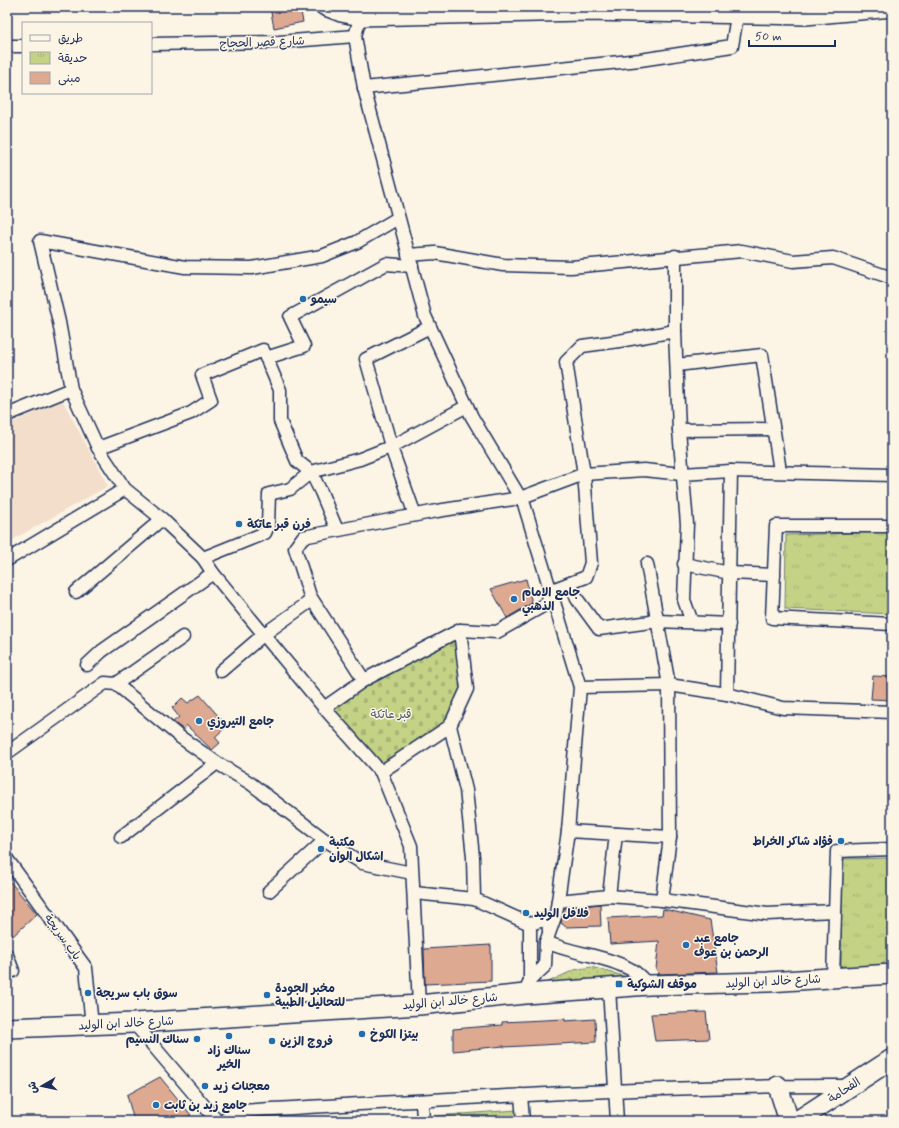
<svg xmlns="http://www.w3.org/2000/svg" width="899" height="1128" font-family="Mynerve,'Playpen Sans Arabic',sans-serif">
<defs>
<pattern id="grass-dots" width="8" height="8" patternUnits="userSpaceOnUse"><rect width="8" height="8" fill="#c4d286"/><path d="M2 2h.1M6 6h.1" fill="none" stroke="#a8b576" stroke-width="1.8" stroke-linecap="round"/></pattern>
<pattern id="cemetery-stones" width="16" height="16" patternUnits="userSpaceOnUse"><rect width="16" height="16" fill="#c4d286"/><path d="M2 7V4a2 2 0 0 1 4 0v3zM10 15v-3a2 2 0 0 1 4 0v3z" fill="#a8b576"/></pattern>
<pattern id="park-tufts" width="24" height="20" patternUnits="userSpaceOnUse"><rect width="24" height="20" fill="#c4d286"/><path d="M3 7l-1-3M5 7V3M7 7l1-3M15 17l-1-3M17 17v-4M19 17l1-3" fill="none" stroke="#a8b576"/></pattern>
</defs>
<rect width="100%" height="100%" fill="#fcf5e5"/>
<filter id="ink" filterUnits="userSpaceOnUse"><feTurbulence type="fractalNoise" baseFrequency=".025" numOctaves="2"/><feDisplacementMap in="SourceGraphic" scale="8" xChannelSelector="R" yChannelSelector="G"/><feConvolveMatrix kernelMatrix="1 2 1 2 8 2 1 2 1" color-interpolation-filters="sRGB"/></filter>
<g filter="url(#ink)">
<polygon fill="#f3decc" points="62,399 108,486 7,543 7,425"/>
<polygon fill="url(#grass-dots)" stroke="#708072" points="591,967 627,977 640,986 540,986 574,970"/>
<polygon fill="url(#cemetery-stones)" stroke="#708072" points="460,633 467,689 450,726 380,770 326,710 364,680"/>
<g fill="url(#park-tufts)" stroke="#708072">
<polygon points="892,532 892,614 785,609 786,535"/>
<path d="M892,858v95c-9,20 -33,14 -51,14l1,-108z"/>
<polygon points="517,1110 518,1121 435,1121 434,1116"/>
</g>
<g fill="#dda991" stroke="#1b2f5e">
<polygon points="270,7 300,7 303,22 274,28"/>
<polygon points="526,579 532,603 507,618 491,589"/>
<polygon points="873,676 892,677 892,700 871,699"/>
<polygon points="200,695 227,726 215,737 220,743 212,750 186,725 184,730 173,722 179,717 172,708 182,698 188,703"/>
<polygon points="7,878 37,914 13,936 7,926"/>
<polygon points="600,904 601,926 566,927 561,923 564,908"/>
<polygon points="663,909 710,920 718,972 659,974 656,969 659,941 610,944 608,918 662,915"/>
<polygon points="491,945 491,981 425,984 424,949"/>
<polygon points="706,1012 709,1039 655,1041 651,1014"/>
<polygon points="565,1019 565,1021 595,1019 596,1042 504,1047 504,1046 453,1051 453,1029 502,1025 502,1022"/>
<polygon points="160,1077 191,1115 177,1121 134,1121 127,1095"/>
</g>
<g fill="none" stroke-linecap="round" stroke-linejoin="round">
<defs>
<g id="minor">
<polyline points="355,36 364,88 425,316 472,417 524,504 580,687 568,831 556,914 546,942 545,966 530,980 525,994"/>
<polyline points="151,44 279,42 355,36 360,18"/>
<polyline points="7,46 23,46"/>
<polyline points="364,88 640,60 732,46 737,16"/>
<polyline points="398,218 357,242 322,256 252,268 185,267 40,241 59,322 71,389 98,448 125,489 162,519 203,558 213,573 326,710 381,772 411,846 419,1005"/>
<polyline points="408,255 435,253 503,265 571,267 742,251 793,261 833,258 892,278"/>
<polyline points="675,256 675,331 679,430 687,524 684,600 692,622"/>
<polyline points="266,358 304,346 290,317 386,264 412,266"/>
<polyline points="677,365 762,355 780,471"/>
<polyline points="7,415 71,389"/>
<polyline points="679,430 773,429"/>
<polyline points="98,448 191,413 211,400 202,375 263,350 280,390 280,421 297,461 311,472 321,492 337,530"/>
<polyline points="415,515 393,453 366,359 430,327"/>
<polyline points="892,526 776,526 772,618 892,624"/>
<polyline points="203,558 265,533 268,526 269,494 290,489 311,472 360,459 393,446 467,406"/>
<polyline points="7,560 125,489"/>
<polyline points="647,564 669,685 670,837 662,900"/>
<polyline points="684,564 730,573 774,575"/>
<polyline points="570,583 577,599 599,629 658,621 729,624"/>
<polyline points="76,592 162,519"/>
<polyline points="87,665 102,651 213,573"/>
<polyline points="221,671 263,635 312,600"/>
<polyline points="364,680 310,596 295,548 303,537 437,511 520,498 584,474 644,470 682,474 731,471 892,475"/>
<polyline points="116,684 183,637"/>
<polyline points="580,687 669,685 727,694 783,708 892,712"/>
<polyline points="727,694 731,471"/>
<polyline points="324,708 364,680 460,630 497,632 548,603 549,591 586,577 591,563 584,474 566,362 582,346 619,341 675,331"/>
<polyline points="450,726 466,790 473,857 474,899"/>
<polyline points="7,753 105,683 116,684 180,737 217,763 250,783 325,840 362,863 412,873"/>
<polyline points="381,772 450,726 467,689 460,630"/>
<polyline points="568,831 670,837"/>
<polyline points="121,837 217,763"/>
<polyline points="7,859 86,968 92,1025"/>
<polyline points="269,891 325,840"/>
<polyline points="414,893 474,899 530,924"/>
<polyline points="609,896 616,834"/>
<polyline points="558,901 609,896 662,900 767,914 835,911"/>
<path d="M546,942c27,12 58,13 84,27 7,3 13,11 19,16"/>
<polyline points="7,955 13,971 7,972"/>
<polyline points="833,977 837,851 892,849"/>
<polyline points="530,980 530,924 548,919 549,931"/>
<polyline points="609,988 617,1121"/>
<polyline points="134,1023 217,1121"/>
<polyline points="521,1095 523,1121"/>
<polyline points="422,1101 423,1121"/>
<path d="M224,1121l5,-6 10,-4c203,-11 406,-26 610,-25"/>
</g>
<polyline id="tertiary" points="323,7 341,14 360,18 585,13 806,17 892,9"/>
<g id="primary">
<polyline points="7,1028 134,1023 419,1005 525,994 649,985 768,982 892,974"/>
<polyline points="778,1086 789,1121"/>
<polyline points="797,1121 892,1059"/>
</g>
</defs>
<use href="#minor" stroke="#1b2f5e" stroke-width="15"/>
<use href="#tertiary" stroke="#1b2f5e" stroke-width="18"/>
<use href="#primary" stroke="#1b2f5e" stroke-width="22"/>
<use href="#minor" stroke="#fcf5e5" stroke-width="12"/>
<use href="#tertiary" stroke="#fcf5e5" stroke-width="15"/>
<use href="#primary" stroke="#fcf5e5" stroke-width="19"/>
</g>
</g>
<g fill="#1f6fb2" stroke="#fcf5e5" stroke-width="1.5">
<circle cx="303" cy="299" r="4"/>
<circle cx="239" cy="524" r="4"/>
<circle cx="514" cy="599" r="4"/>
<circle cx="199" cy="721" r="4"/>
<circle cx="841" cy="841" r="4"/>
<circle cx="321" cy="849" r="4"/>
<circle cx="526" cy="913" r="4"/>
<circle cx="686" cy="945" r="4"/>
<rect x="615" y="980" width="8" height="8" rx="2"/>
<circle cx="88" cy="993" r="4"/>
<circle cx="267" cy="995" r="4"/>
<circle cx="362" cy="1034" r="4"/>
<circle cx="229" cy="1036" r="4"/>
<circle cx="197" cy="1039" r="4"/>
<circle cx="272" cy="1041" r="4"/>
<circle cx="205" cy="1086" r="4"/>
<circle cx="156" cy="1105" r="4"/>
</g>
<g text-anchor="middle" stroke-width="3" stroke-linejoin="round" paint-order="stroke">
<g font-size="12" fill="#1b2f5e" stroke="#fcf5e5">
<text transform="translate(262 42) rotate(-2)" y="4">شارع قصر الحجاج</text>
<text transform="translate(63 937) rotate(54)" y="4">باب سريجة</text>
<text transform="translate(773 981) rotate(-3)" y="4">شارع خالد ابن الوليد</text>
<text transform="translate(450 1001) rotate(-5)" y="4">شارع خالد ابن الوليد</text>
<text transform="translate(126 1023) rotate(-3)" y="4">شارع خالد ابن الوليد</text>
<text transform="translate(844 1090) rotate(-33)" y="4">الفحامة</text>
</g>
<g font-size="12" font-weight="bold" fill="#1b2f5e" stroke="#fcf5e5" text-anchor="start">
<text x="311" y="303">سيمو</text>
<text x="247" y="528">فرن قبر عاتكة</text>
<text x="522" y="596">جامع الامام<tspan x="522" dy="14">الذهبي</tspan></text>
<text x="207" y="725">جامع التيروزي</text>
<text x="833" y="845" text-anchor="end">فؤاد شاكر الخراط</text>
<text x="329" y="846">مكتبة<tspan x="329" dy="14">اشكال الوان</tspan></text>
<text x="534" y="917">فلافل الوليد</text>
<text x="694" y="942">جامع عبد<tspan x="694" dy="14">الرحمن بن عوف</tspan></text>
<text x="627" y="988">موقف الشوكية</text>
<text x="275" y="992">مخبر الجودة<tspan x="275" dy="14">للتحاليل الطبية</tspan></text>
<text x="96" y="997">سوق باب سريجة</text>
<text x="370" y="1038">بيتزا الكوخ</text>
<text x="189" y="1043" text-anchor="end">سناك النسيم</text>
<text x="280" y="1045">فروج الزين</text>
<text x="229" y="1054" text-anchor="middle">سناك زاد<tspan x="229" dy="14">الخير</tspan></text>
<text x="213" y="1090">معجنات زيد</text>
<text x="164" y="1109">جامع زيد بن ثابت</text>
</g>
<g font-size="12" fill="#455868" stroke="#fcf5e5">
<text x="391" y="718">قبر عاتكة</text>
</g>
</g>
<rect width="899" height="1128" fill="none" stroke="#fcf5e5" stroke-width="24"/>
<rect x="12" y="12" width="875" height="1104" fill="none" stroke="#1b2f5e" stroke-width="1.5" filter="url(#ink)"/>
<rect x="22" y="22" width="130" height="72" fill="#fcf5e5" stroke="#a2a6af"/>
<rect x="30" y="35" width="20" height="6" fill="#fcf5e5" stroke="#a2a6af"/>
<text x="58" y="42" font-size="12" fill="#1b2f5e">طريق</text>
<rect x="30" y="52" width="20" height="12" fill="url(#park-tufts)" stroke="#a2a6af"/>
<text x="58" y="62" font-size="12" fill="#1b2f5e">حديقة</text>
<rect x="30" y="72" width="20" height="12" fill="#dda991" stroke="#a2a6af"/>
<text x="58" y="82" font-size="12" fill="#1b2f5e">مبنى</text>
<g transform="translate(42 1086) rotate(261)" stroke="#fcf5e5" stroke-width="3" paint-order="stroke">
<path d="M0-3L7 15L0 10L-7 15Z" fill="#1b2f5e"/>
<text y="-6" font-size="11" font-weight="bold" text-anchor="middle" fill="#1b2f5e">ش</text>
</g>
<path d="M749 40v6h86v-6" fill="none" stroke="#1b2f5e" stroke-width="2"/>
<text x="755" y="40" font-size="12" fill="#1b2f5e" stroke="#fcf5e5" stroke-width="3" paint-order="stroke">50 m</text>
</svg>
